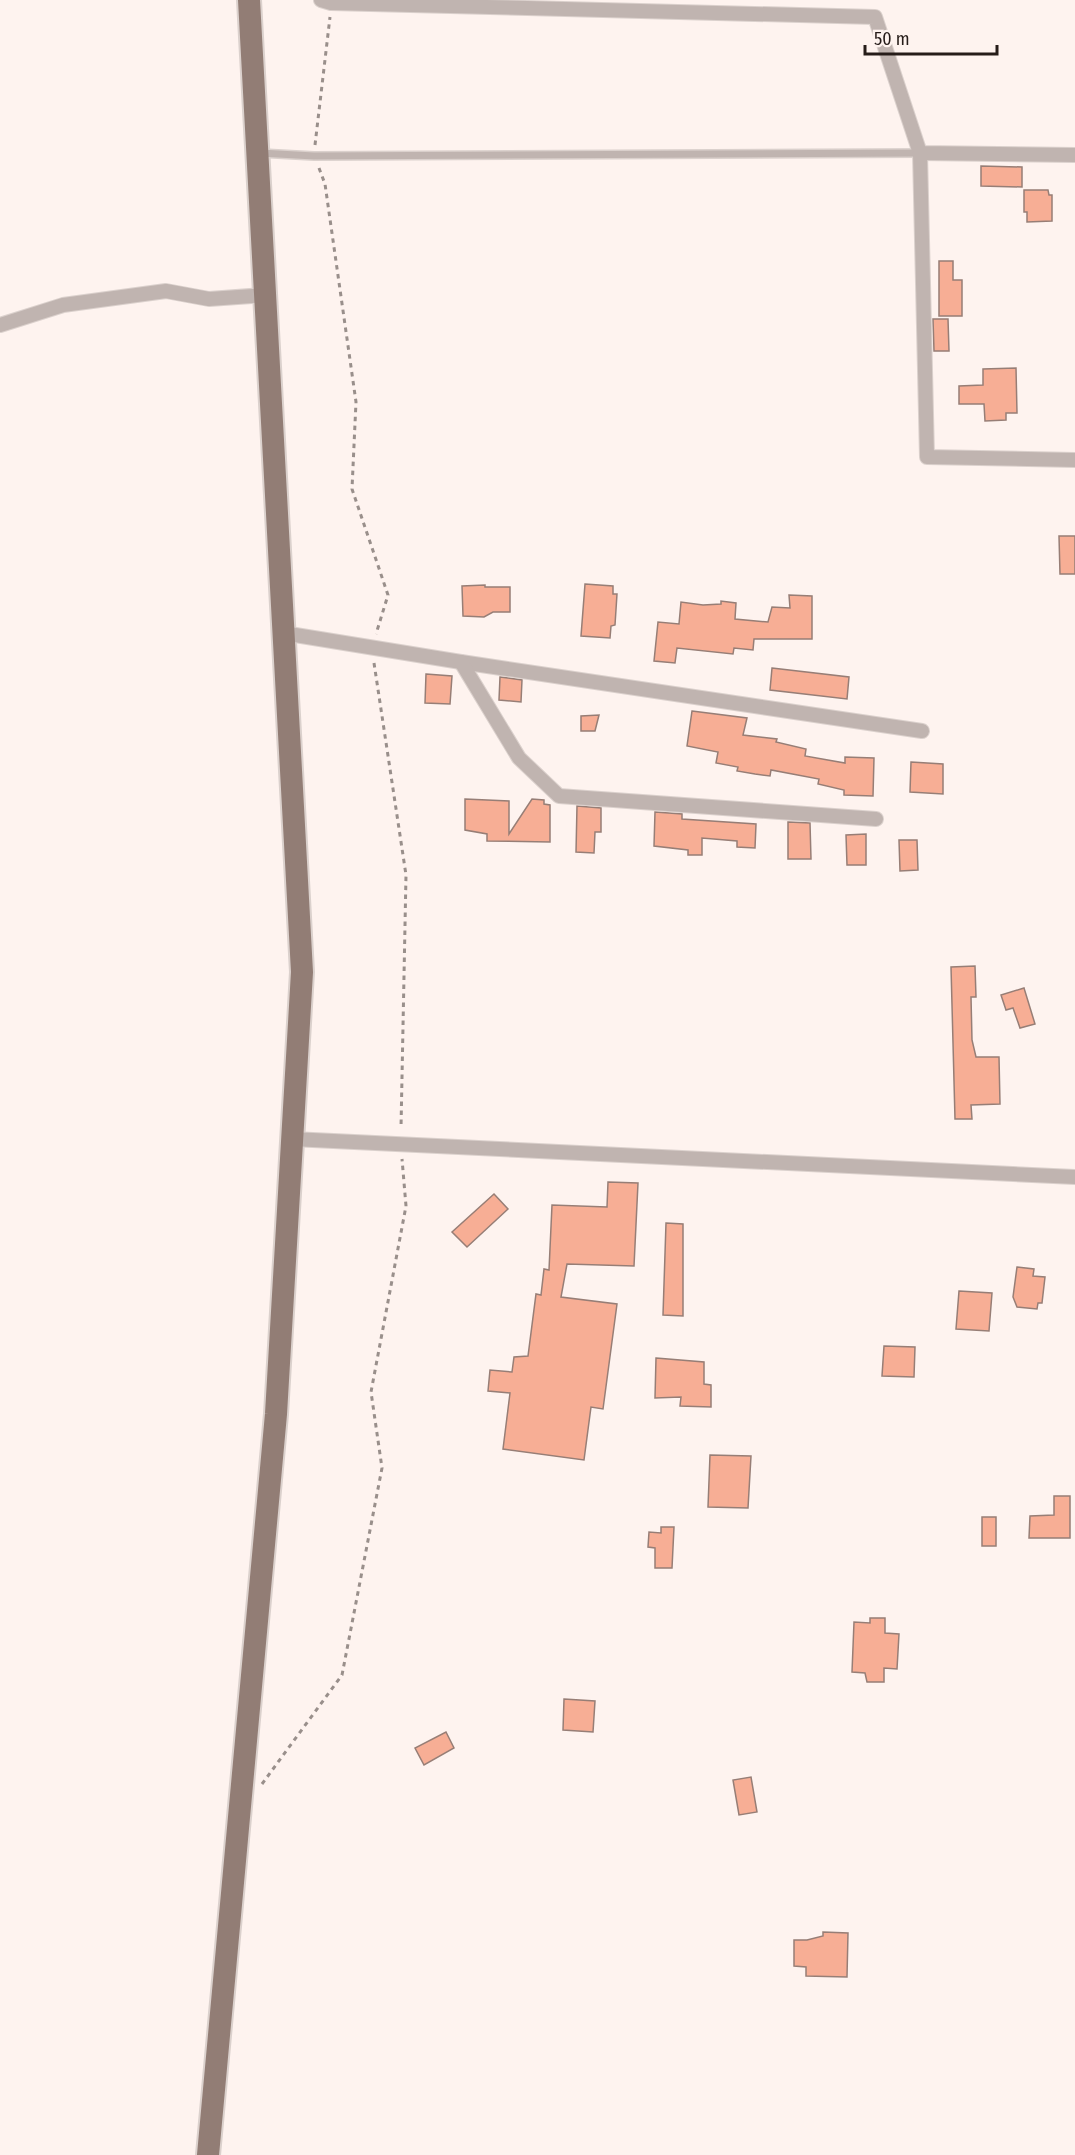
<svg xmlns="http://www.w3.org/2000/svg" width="1075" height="2155" font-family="'Fira Sans Condensed',sans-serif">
<rect width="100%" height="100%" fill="#fef3ef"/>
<g fill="#f7ae95" stroke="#977e76" stroke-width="1.5">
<polygon points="981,166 1022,167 1022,187 981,186"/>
<polygon points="1024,190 1048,190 1049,195 1052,195 1052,221 1027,222 1027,212 1024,212"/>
<polygon points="939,261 953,261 953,280 962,280 962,316 939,316"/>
<polygon points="933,319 948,319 949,351 934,351"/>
<polygon points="1016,368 1017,413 1006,413 1006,420 985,421 984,404 959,404 959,386 983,385 983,369"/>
<polygon points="1059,536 1075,536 1075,574 1060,574"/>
<polygon points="585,584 613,586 613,594 617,594 615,625 611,626 610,638 581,636"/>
<polygon points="485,585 485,587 510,587 510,612 493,612 484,617 463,616 462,586"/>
<polygon points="789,595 812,596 812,639 754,639 753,650 734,648 733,654 677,648 675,663 654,661 658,622 679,624 681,602 703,605 721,604 721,601 736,603 735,619 768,622 772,607 790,608"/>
<polygon points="772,668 849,677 847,699 770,690"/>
<polygon points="426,674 452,676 450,704 425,703"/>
<polygon points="500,677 522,680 521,702 499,700"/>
<polygon points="692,711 747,718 743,735 777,739 776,742 806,749 805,756 845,763 845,757 874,758 873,796 844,795 844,790 818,784 819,779 771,770 770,776 755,774 737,771 738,767 716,763 718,752 687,746"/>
<polygon points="599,715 595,731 581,731 581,716"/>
<polygon points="911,762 943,764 943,794 910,792"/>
<polygon points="465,799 509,801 509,834 532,799 544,800 544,804 550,805 550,842 487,841 487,834 465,830"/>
<polygon points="577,806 601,808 601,832 595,832 594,853 576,852"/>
<polygon points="655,812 682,814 682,819 756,824 755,848 737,847 737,841 702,838 702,855 688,855 688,850 654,846"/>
<polygon points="788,822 810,823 811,859 788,859"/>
<polygon points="866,834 866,865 847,865 846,835"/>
<polygon points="899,840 917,840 918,870 900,871"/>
<polygon points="975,966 976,997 971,997 972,1040 976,1057 999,1057 1000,1104 971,1105 972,1119 955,1119 951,967"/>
<polygon points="1024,988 1035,1024 1020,1028 1013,1008 1006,1010 1001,995"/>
<polygon points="608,1182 638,1183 634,1266 567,1264 561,1297 617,1304 603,1409 591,1407 584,1460 503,1449 510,1393 488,1391 490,1370 512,1372 514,1357 528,1356 536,1294 541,1295 544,1269 549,1270 552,1205 607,1207"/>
<polygon points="494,1194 508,1209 467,1247 452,1232"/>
<polygon points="666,1223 683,1224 683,1316 663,1315"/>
<polygon points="1017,1267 1034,1269 1033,1276 1045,1277 1042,1303 1038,1303 1037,1309 1017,1307 1013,1297"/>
<polygon points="959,1291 992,1293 989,1331 956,1329"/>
<polygon points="884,1346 915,1347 914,1377 882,1376"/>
<polygon points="656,1358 704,1362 704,1384 711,1385 711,1407 680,1406 681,1397 655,1398"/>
<polygon points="710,1455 751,1456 748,1508 708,1507"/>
<polygon points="1054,1496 1070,1496 1070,1538 1029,1538 1030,1516 1054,1515"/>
<rect x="982" y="1517" width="14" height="29"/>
<polygon points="661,1527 674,1527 672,1568 655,1568 655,1548 648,1547 649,1532 661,1533"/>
<polygon points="870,1618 885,1618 885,1633 899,1634 897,1669 884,1668 884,1682 867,1682 865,1673 852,1672 854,1622 870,1623"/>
<polygon points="564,1699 595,1701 593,1732 563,1730"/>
<polygon points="446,1732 454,1748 424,1765 415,1748"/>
<polygon points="751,1777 757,1812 739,1815 733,1780"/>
<polygon points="823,1932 848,1933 847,1977 806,1976 806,1967 794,1966 794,1940 807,1940 823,1936"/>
</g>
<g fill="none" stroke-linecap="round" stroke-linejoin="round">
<defs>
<polyline id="lane" points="260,153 314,156 920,153"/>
<g id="street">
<polyline points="321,0 331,3 875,17 920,153 1075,155"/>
<polyline points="920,153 927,457 1075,460"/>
<polyline points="0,325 63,305 166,291 209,299 265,295"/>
<polyline points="283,633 461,662 922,731"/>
<polyline points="461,662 519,758 559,796 876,819"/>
<polyline points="292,1139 1075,1177"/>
</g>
<polyline id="primary" points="208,2155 276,1414 302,972 249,0"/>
</defs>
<use href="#lane" stroke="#dbd1cd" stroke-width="10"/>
<use href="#street" stroke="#dbd1cd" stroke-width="16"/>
<use href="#primary" stroke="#dbd1cd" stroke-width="26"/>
<g stroke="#998f8b" stroke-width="3" stroke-dasharray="4.5 4.5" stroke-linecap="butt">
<polyline points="315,145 330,17"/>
<polyline points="319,168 325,184 356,402 352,489 388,595 376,634"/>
<polyline points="374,663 406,875 401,1128"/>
<polyline points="262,1784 342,1675 382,1468 371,1392 406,1206 402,1159"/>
</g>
<use href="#lane" stroke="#c0b4b0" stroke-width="7"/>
<use href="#street" stroke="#c0b4b0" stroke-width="14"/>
<use href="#primary" stroke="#927d75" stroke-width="22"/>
</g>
<path d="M865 45v9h132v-9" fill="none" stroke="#261c19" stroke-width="3"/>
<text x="874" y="45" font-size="18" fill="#261c19" stroke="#fef3ef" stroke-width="4.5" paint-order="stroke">50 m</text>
</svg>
